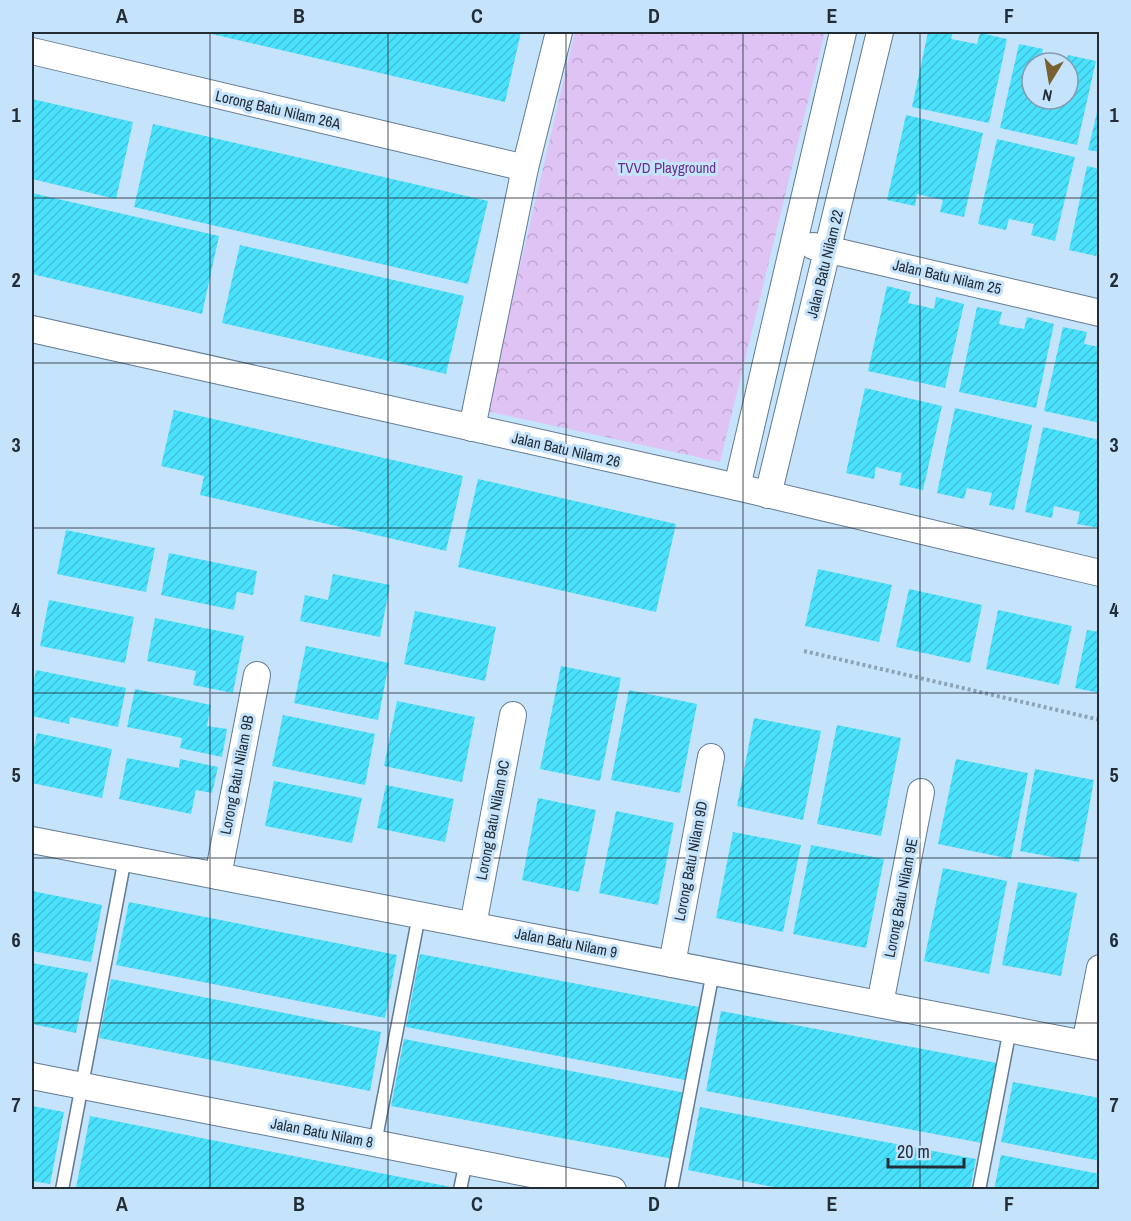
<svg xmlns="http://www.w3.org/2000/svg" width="1131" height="1221" font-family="'Archivo Narrow',sans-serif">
<defs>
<pattern id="park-crowns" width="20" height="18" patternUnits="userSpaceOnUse" patternTransform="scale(1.5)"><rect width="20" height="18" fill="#dfc3f4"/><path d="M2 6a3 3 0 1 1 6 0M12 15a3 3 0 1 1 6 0" fill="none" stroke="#bfa8d2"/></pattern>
<pattern id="building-hatch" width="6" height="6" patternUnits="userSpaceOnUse" patternTransform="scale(1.5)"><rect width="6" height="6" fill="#4ae1fc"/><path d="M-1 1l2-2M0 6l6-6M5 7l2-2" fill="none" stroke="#40c1d9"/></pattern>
</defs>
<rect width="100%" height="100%" fill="#c6e3fc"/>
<polygon fill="url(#park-crowns)" points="575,32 825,32 720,462 486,411"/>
<g fill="url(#building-hatch)">
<polygon points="203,32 521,32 505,102"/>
<polygon points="928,32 953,32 951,39 977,44 980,33 1007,39 989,123 912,107"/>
<polygon points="1019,44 1043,49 1041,61 1047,62 1032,63 1032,99 1068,99 1068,63 1066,63 1068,55 1096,61 1077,145 1000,128"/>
<polygon points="32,99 133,122 116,199 32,179"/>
<polygon points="1099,104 1100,104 1100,152 1088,150"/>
<polygon points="906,115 983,133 964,217 940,212 943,200 917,194 915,206 887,200"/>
<polygon points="153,124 488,201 468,284 134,207"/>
<polygon points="997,139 1075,157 1055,241 1031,235 1034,224 1009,219 1006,230 978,224"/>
<polygon points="1087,166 1100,169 1100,245 1096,256 1069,250"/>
<polygon points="32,193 219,236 202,314 32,274"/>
<polygon points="240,245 464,296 446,374 222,323"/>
<polygon points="887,286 911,292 908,303 922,306 934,309 936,297 964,304 945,388 868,371"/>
<polygon points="977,307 1002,312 999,324 1013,327 1024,329 1027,317 1054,324 1036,408 959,392"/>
<polygon points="1063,327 1087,332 1084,344 1100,347 1100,423 1044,411"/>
<polygon points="865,388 942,406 923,490 899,485 902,473 891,471 876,467 874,479 846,473"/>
<polygon points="955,408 1032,425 1014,510 989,505 992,493 967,488 964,499 937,493"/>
<polygon points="174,410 463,476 446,551 200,495 204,476 161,466"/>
<polygon points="1043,427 1100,440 1100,528 1077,524 1080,512 1054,506 1052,518 1025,512"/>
<polygon points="478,479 676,524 656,612 458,567"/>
<polygon points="66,530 155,548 146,592 57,574"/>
<polygon points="169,553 257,571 253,595 237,592 234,610 161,595"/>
<polygon points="818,569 892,585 879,642 805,626"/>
<polygon points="333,574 390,585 380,637 300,621 305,595 328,600"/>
<polygon points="909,589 982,605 970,663 896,647"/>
<polygon points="49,600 134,617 125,663 40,646"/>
<polygon points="998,610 1072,626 1059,685 986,669"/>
<polygon points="415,611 496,627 485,681 404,664"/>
<polygon points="155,618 244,636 233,693 193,685 196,671 147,661"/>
<polygon points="1087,630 1100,632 1100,693 1075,688"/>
<polygon points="306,646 389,663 378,720 294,703"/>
<polygon points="561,666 621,678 600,781 540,769"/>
<polygon points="36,670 126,688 118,727 70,717 69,724 32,716 32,691"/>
<polygon points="135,689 211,705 207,726 227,729 222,757 180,748 182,738 127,727"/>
<polygon points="629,690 697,704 680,793 611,780"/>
<polygon points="397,701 475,717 462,782 384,766"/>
<polygon points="283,715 375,734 365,785 272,766"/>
<polygon points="754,718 821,731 803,820 737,806"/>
<polygon points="837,725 901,738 881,836 817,824"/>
<polygon points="37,733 112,749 102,798 32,783 32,757"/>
<polygon points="127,758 179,768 180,759 218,767 212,793 196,790 191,814 119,799"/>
<polygon points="956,759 1028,773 1011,859 938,844"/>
<polygon points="1035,769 1094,780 1079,862 1020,851"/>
<polygon points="274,781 362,798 352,843 265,826"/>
<polygon points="386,785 454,799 445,842 377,828"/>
<polygon points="538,798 596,810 579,892 522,880"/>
<polygon points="616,811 674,823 658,905 599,893"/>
<polygon points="733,832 801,845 783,932 716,918"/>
<polygon points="811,845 884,859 866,948 793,934"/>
<polygon points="943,868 1007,881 989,974 924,961"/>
<polygon points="1018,882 1077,893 1061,976 1002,965"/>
<polygon points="32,891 102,905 91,962 32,951"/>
<polygon points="129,902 397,955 385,1018 116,965"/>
<polygon points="420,954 699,1007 685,1080 406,1027"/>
<polygon points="32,963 88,973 76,1033 32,1024"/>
<polygon points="111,979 381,1032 370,1091 99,1038"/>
<polygon points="721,1011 997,1063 982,1143 706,1091"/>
<polygon points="404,1039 686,1093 673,1159 391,1106"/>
<polygon points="1013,1082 1100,1098 1100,1161 1001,1142"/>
<polygon points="32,1106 64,1112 50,1184 32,1181"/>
<polygon points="700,1107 976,1159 970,1190 788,1190 688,1170"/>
<polygon points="90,1116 451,1187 451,1190 76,1188"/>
<polygon points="1001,1155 1100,1174 1100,1190 994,1190"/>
</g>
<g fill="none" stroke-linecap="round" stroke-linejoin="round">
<defs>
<g id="lane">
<polyline points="375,1143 419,915"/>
<polyline points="62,1190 125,858"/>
<polyline points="460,1190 466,1161"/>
<polyline points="671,1190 713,972"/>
<polyline points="979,1190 1010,1029"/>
</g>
<g id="street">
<polyline points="32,51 525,168"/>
<polyline points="813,246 1100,313"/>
<polyline points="32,329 737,487 1100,573"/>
<polyline points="472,428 525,168 559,32"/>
<polyline points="737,487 843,32"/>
<polyline points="768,495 880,32"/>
<polyline points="32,840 1100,1047"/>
<polyline points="218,876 257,675"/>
<polyline points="473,925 513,715"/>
<polyline points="672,964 711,757"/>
<polyline points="880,1004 921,792"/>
<polyline points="1085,1044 1100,968"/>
<polyline points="32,1076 613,1190"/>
</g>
</defs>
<use href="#lane" stroke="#617b92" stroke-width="15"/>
<use href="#street" stroke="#617b92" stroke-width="28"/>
<polyline stroke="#8ca3b6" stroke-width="4" stroke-dasharray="3 3" stroke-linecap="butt" points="804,651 1100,720"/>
<use href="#lane" stroke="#fff" stroke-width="12"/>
<use href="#street" stroke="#fff" stroke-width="26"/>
</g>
<path fill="none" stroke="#222d36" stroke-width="1.5" stroke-opacity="0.55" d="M210,32v1158M388,32v1158M566,32v1158M743,32v1158M920,32v1158M32,198h1068M32,363h1068M32,528h1068M32,693h1068M32,858h1068M32,1023h1068"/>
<g text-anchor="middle" stroke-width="6" stroke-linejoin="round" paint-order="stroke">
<g font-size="15" fill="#222d36" stroke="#c6e3fc">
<text transform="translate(278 110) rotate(13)" y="5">Lorong Batu Nilam 26A</text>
<text transform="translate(825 264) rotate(-76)" y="5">Jalan Batu Nilam 22</text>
<text transform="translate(947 277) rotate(13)" y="5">Jalan Batu Nilam 25</text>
<text transform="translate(566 450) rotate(13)" y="5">Jalan Batu Nilam 26</text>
<text transform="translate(237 775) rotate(-79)" y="5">Lorong Batu Nilam 9B</text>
<text transform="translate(493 820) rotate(-79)" y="5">Lorong Batu Nilam 9C</text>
<text transform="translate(691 861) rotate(-79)" y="5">Lorong Batu Nilam 9D</text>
<text transform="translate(901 898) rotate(-79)" y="5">Lorong Batu Nilam 9E</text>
<text transform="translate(566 943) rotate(11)" y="5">Jalan Batu Nilam 9</text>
<text transform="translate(322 1133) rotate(11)" y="5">Jalan Batu Nilam 8</text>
</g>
<g font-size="15" fill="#6c3092" stroke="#c6e3fc">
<text x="667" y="173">TVVD Playground</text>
</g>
</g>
<rect width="1131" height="1221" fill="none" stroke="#c6e3fc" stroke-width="66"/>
<g transform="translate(1050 81) rotate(191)"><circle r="28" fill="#c6e3fc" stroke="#849aad" stroke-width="1.5"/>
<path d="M0-4.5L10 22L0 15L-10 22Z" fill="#796031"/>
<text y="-9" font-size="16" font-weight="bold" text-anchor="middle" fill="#222d36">N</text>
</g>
<path d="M888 1158v9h76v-9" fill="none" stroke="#222d36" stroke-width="3"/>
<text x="897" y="1158" font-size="18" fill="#222d36" stroke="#c6e3fc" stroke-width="4.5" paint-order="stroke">20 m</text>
<rect x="33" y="33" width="1065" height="1155" fill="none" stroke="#222d36" stroke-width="2"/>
<g font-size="20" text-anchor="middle" font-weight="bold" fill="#222d36">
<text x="122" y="23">A</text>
<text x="299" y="23">B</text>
<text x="477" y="23">C</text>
<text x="654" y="23">D</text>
<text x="832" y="23">E</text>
<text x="1009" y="23">F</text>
<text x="16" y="122">1</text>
<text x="1114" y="122">1</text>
<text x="16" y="287">2</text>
<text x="1114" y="287">2</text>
<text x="16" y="452">3</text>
<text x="1114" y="452">3</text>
<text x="16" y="617">4</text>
<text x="1114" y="617">4</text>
<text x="16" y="782">5</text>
<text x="1114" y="782">5</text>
<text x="16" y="947">6</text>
<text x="1114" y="947">6</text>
<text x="16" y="1112">7</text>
<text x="1114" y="1112">7</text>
<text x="122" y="1211">A</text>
<text x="299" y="1211">B</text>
<text x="477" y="1211">C</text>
<text x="654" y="1211">D</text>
<text x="832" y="1211">E</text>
<text x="1009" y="1211">F</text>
</g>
</svg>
